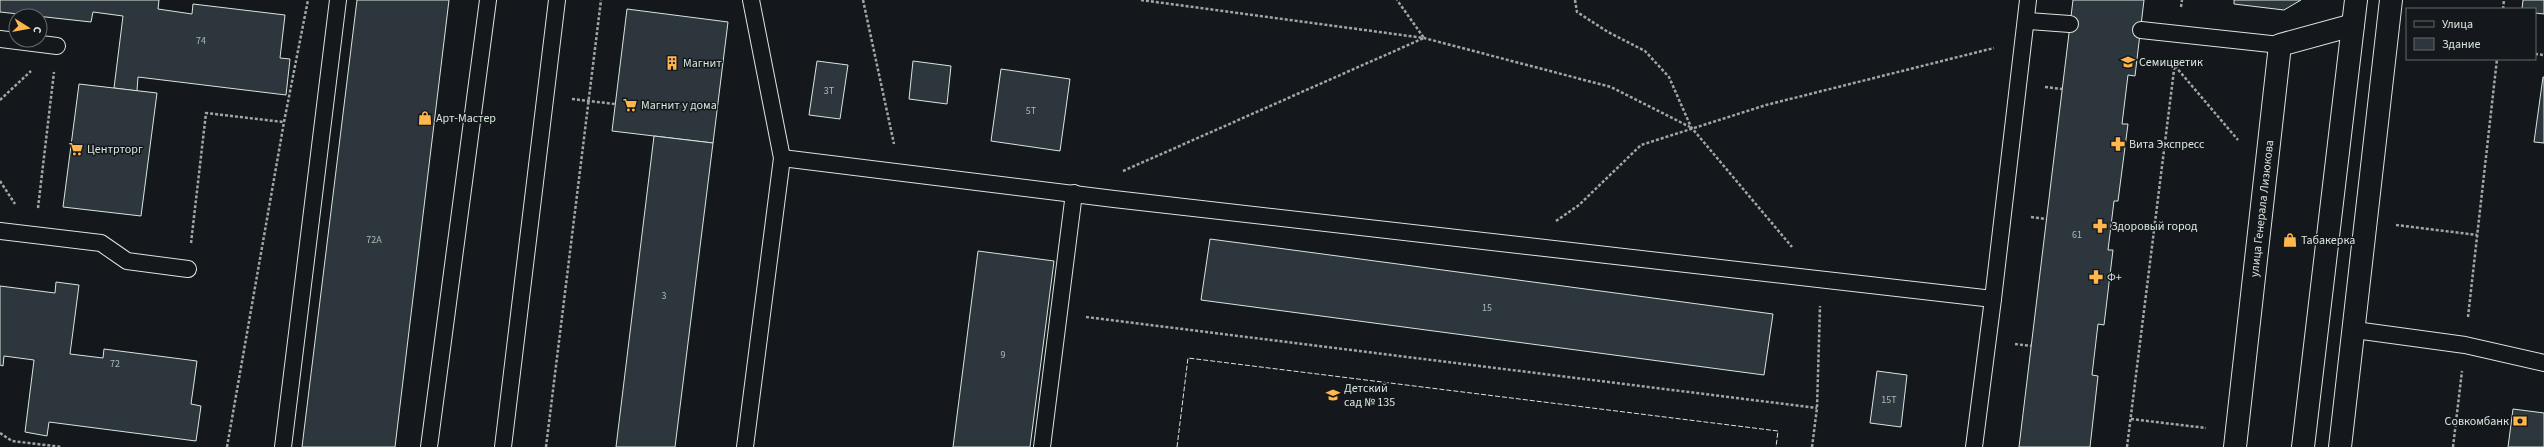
<svg xmlns="http://www.w3.org/2000/svg" width="2544" height="447" font-family="'Source Sans 3',sans-serif">
<rect width="100%" height="100%" fill="#14181c"/>
<g fill="#2c363c" stroke="#d8e6dc">
<polygon points="0,0 159,0 158,9 192,14 193,4 285,15 280,58 290,59 286,95 138,77 137,91 114,88 123,16 93,12 91,22 0,12"/>
<polygon points="357,0 449,0 395,447 302,447"/>
<polygon points="2073,0 2144,0 2135,76 2128,75 2122,124 2128,124 2118,201 2114,201 2108,250 2113,250 2104,325 2098,324 2092,375 2098,376 2090,447 2019,447"/>
<polygon points="2234,0 2301,0 2284,10 2234,4"/>
<polygon points="2523,0 2544,0 2544,14 2535,13 2535,9 2522,9"/>
<polygon points="627,9 728,22 713,143 612,131"/>
<polygon points="817,61 848,65 840,119 809,115"/>
<polygon points="913,61 951,66 947,104 909,99"/>
<polygon points="1001,69 1070,79 1060,151 991,141"/>
<polygon points="2543,77 2544,77 2544,143 2534,142"/>
<polygon points="79,84 157,93 141,216 63,207"/>
<polygon points="654,136 713,143 675,447 616,447"/>
<polygon points="1210,239 1773,314 1764,375 1201,300"/>
<polygon points="978,251 1054,261 1030,447 953,447"/>
<polygon points="56,282 79,285 70,354 103,358 104,349 197,361 191,404 201,406 196,441 49,422 47,436 25,432 34,360 4,356 3,366 0,365 0,286 55,293"/>
<polygon points="1877,371 1907,375 1901,427 1870,423"/>
<polygon points="2513,409 2544,413 2544,447 2508,447"/>
</g>
<g fill="none" stroke-linecap="round" stroke-linejoin="round">
<defs>
<g id="service">
<polyline points="2027,21 2070,24"/>
<polyline points="2141,30 2280,45"/>
<polyline points="0,39 57,46"/>
<polyline points="782,158 1114,199 1993,299 2028,0"/>
<polyline points="0,231 101,243 127,261 188,269"/>
<polyline points="2355,330 2465,345 2544,363"/>
<polyline points="283,447 338,0"/>
<polyline points="429,447 488,0"/>
<polyline points="503,447 557,0"/>
<polyline points="745,447 782,158 751,0"/>
<polyline points="1042,447 1074,193"/>
<polyline points="1974,447 1993,299"/>
</g>
<g id="minor">
<path id="s1" d="M2235,447l45,-402 73,-20"/>
</g>
<g id="secondary">
<polyline points="2303,447 2356,0"/>
<polyline points="2340,447 2391,0"/>
</g>
</defs>
<use href="#service" stroke="#d8e6dc" stroke-width="18"/>
<use href="#minor" stroke="#d8e6dc" stroke-width="24"/>
<use href="#secondary" stroke="#d8e6dc" stroke-width="24"/>
<g stroke="#9da8a2" stroke-width="2.5" stroke-dasharray="3 2" stroke-linecap="butt">
<polyline points="863,0 894,144"/>
<polyline points="1141,0 1424,38 1611,87 1690,127"/>
<polyline points="1575,0 1577,12 1608,32 1645,51 1669,77 1691,127 1792,247"/>
<polyline points="2181,7 2182,0"/>
<polyline points="2503,9 2504,0"/>
<polyline points="2535,54 2544,55"/>
<polyline points="2175,66 2238,140"/>
<polyline points="2045,87 2062,89"/>
<polyline points="572,99 615,104"/>
<polyline points="0,100 31,71"/>
<polyline points="1123,171 1424,38 1397,0"/>
<polyline points="0,181 15,204"/>
<polyline points="38,208 54,72"/>
<polyline points="2031,217 2046,219"/>
<polyline points="1556,221 1579,205 1641,145 1766,105 1994,48"/>
<polyline points="2396,225 2477,235"/>
<polyline points="191,243 206,113 283,122"/>
<polyline points="1086,317 1817,408"/>
<polyline points="2468,317 2497,59"/>
<polyline points="2015,344 2031,346"/>
<polyline points="2131,419 2206,428"/>
<polyline points="0,433 12,441 62,447"/>
<polyline points="227,447 284,122 308,0"/>
<polyline points="546,447 601,0"/>
<polyline points="1812,447 1817,408 1820,306"/>
<polyline points="2127,447 2175,62"/>
<polyline points="2453,447 2462,371"/>
</g>
<use href="#service" stroke="#14181c" stroke-width="16"/>
<use href="#minor" stroke="#14181c" stroke-width="22"/>
<use href="#secondary" stroke="#14181c" stroke-width="22"/>
<polyline stroke="#d8e6dc" stroke-width="1" stroke-dasharray="5 2" stroke-linecap="butt" points="1177,447 1188,358 1778,431 1776,447"/>
</g>
<defs>
<symbol id="school-bare" viewBox="-9 -9 18 18"><path d="M0-5L7-2L0 1L-7-2ZM-4 1L0 2.5L4 1V4Q0 6-4 4Z" fill="#ffb74d" stroke="#14181c" stroke-width="2.5" paint-order="stroke"/></symbol>
<symbol id="building-bare" viewBox="-9 -9 18 18"><path d="M-4-6H4V6H1V3H-1V6H-4ZM-2.5-4.3h1.7v1.8h-1.7ZM.8-4.3h1.7v1.8H.8ZM-2.5-1h1.7V.8h-1.7ZM.8-1h1.7V.8H.8Z" fill="#ffb74d" stroke="#14181c" stroke-width="2.5" paint-order="stroke"/></symbol>
<symbol id="supermarket-bare" viewBox="-9 -9 18 18"><path d="M-6-5.5h2.5l.6 2H6L4.5 2H-2.5L-4.4-4H-6ZM-1.5 3.2a1.3 1.3 0 1 0 .1 0ZM3 3.2a1.3 1.3 0 1 0 .1 0Z" fill="#ffb74d" stroke="#14181c" stroke-width="2.5" paint-order="stroke"/></symbol>
<symbol id="shop-bare" viewBox="-9 -9 18 18"><path d="M-5-2.5h2.3a2.7 3.5 0 0 1 5.4 0H5L5.5 6h-11ZM-1.5-2.5h3a1.5 2.3 0 0 0-3 0Z" fill="#ffb74d" stroke="#14181c" stroke-width="2.5" paint-order="stroke"/></symbol>
<symbol id="pharmacy-bare" viewBox="-9 -9 18 18"><path d="M-2-6h4v4h4v4h-4v4h-4v-4h-4v-4h4Z" fill="#ffb74d" stroke="#14181c" stroke-width="2.5" paint-order="stroke"/></symbol>
<symbol id="bank-bare" viewBox="-9 -9 18 18"><path d="M-6-4H6V4H-6ZM0-2.3a2.3 2.3 0 1 0 0 4.6a2.3 2.3 0 1 0 0-4.6Z" fill="#ffb74d" stroke="#14181c" stroke-width="2.5" paint-order="stroke"/></symbol>
</defs>
<g fill-rule="evenodd">
<use href="#school-bare" x="2118" y="52" width="20" height="20"/>
<use href="#building-bare" x="662" y="53" width="20" height="20"/>
<use href="#supermarket-bare" x="620" y="95" width="20" height="20"/>
<use href="#shop-bare" x="415" y="108" width="20" height="20"/>
<use href="#pharmacy-bare" x="2108" y="134" width="20" height="20"/>
<use href="#supermarket-bare" x="66" y="139" width="20" height="20"/>
<use href="#pharmacy-bare" x="2090" y="216" width="20" height="20"/>
<use href="#shop-bare" x="2280" y="230" width="20" height="20"/>
<use href="#pharmacy-bare" x="2086" y="267" width="20" height="20"/>
<use href="#school-bare" x="1323" y="385" width="20" height="20"/>
<use href="#bank-bare" x="2510" y="411" width="20" height="20"/>
</g>
<g text-anchor="middle" stroke-width="3" stroke-linejoin="round" paint-order="stroke">
<g font-size="10" fill="#adbab4">
<text x="201" y="44">74</text>
<text x="829" y="94">3Т</text>
<text x="1031" y="114">5Т</text>
<text x="2077" y="238">61</text>
<text x="374" y="243">72А</text>
<text x="664" y="299">3</text>
<text x="1487" y="311">15</text>
<text x="1003" y="358">9</text>
<text x="115" y="367">72</text>
<text x="1889" y="403">15Т</text>
</g>
<g font-size="12" fill="#d8e6dc" stroke="#14181c" text-anchor="start">
<text x="2139" y="66">Cемицветик</text>
<text x="683" y="67">Магнит</text>
<text x="641" y="109">Магнит у дома</text>
<text x="436" y="122">Арт-Мастер</text>
<text x="2129" y="148">Вита Экспресс</text>
<text x="87" y="153">Центрторг</text>
<text x="2111" y="230">Здоровый город</text>
<text x="2301" y="244">Табакерка</text>
<text x="2107" y="281">Ф+</text>
<text x="1344" y="392">Детский<tspan x="1344" dy="14">сад № 135</tspan></text>
<text x="2509" y="425" text-anchor="end">Совкомбанк</text>
</g>
<g font-size="12" fill="#d8e6dc" stroke="#14181c">
<text dy="4" stroke="none"><textPath href="#s1" startOffset="240">улица Генерала Лизюкова</textPath></text>
</g>
</g>
<rect x="2406" y="8" width="130" height="52" fill="#14181c" stroke="#626a69"/>
<rect x="2414" y="21" width="20" height="6" fill="#14181c" stroke="#626a69"/>
<text x="2442" y="28" font-size="12" fill="#d8e6dc">Улица</text>
<rect x="2414" y="38" width="20" height="12" fill="#2c363c" stroke="#626a69"/>
<text x="2442" y="48" font-size="12" fill="#d8e6dc">Здание</text>
<g transform="translate(28 28) rotate(101)"><circle r="19" fill="#14181c" stroke="#626a69"/>
<path d="M0-3L7 15L0 10L-7 15Z" fill="#ffb74d"/>
<text y="-6" font-size="11" font-weight="bold" text-anchor="middle" fill="#d8e6dc">С</text>
</g>
</svg>
